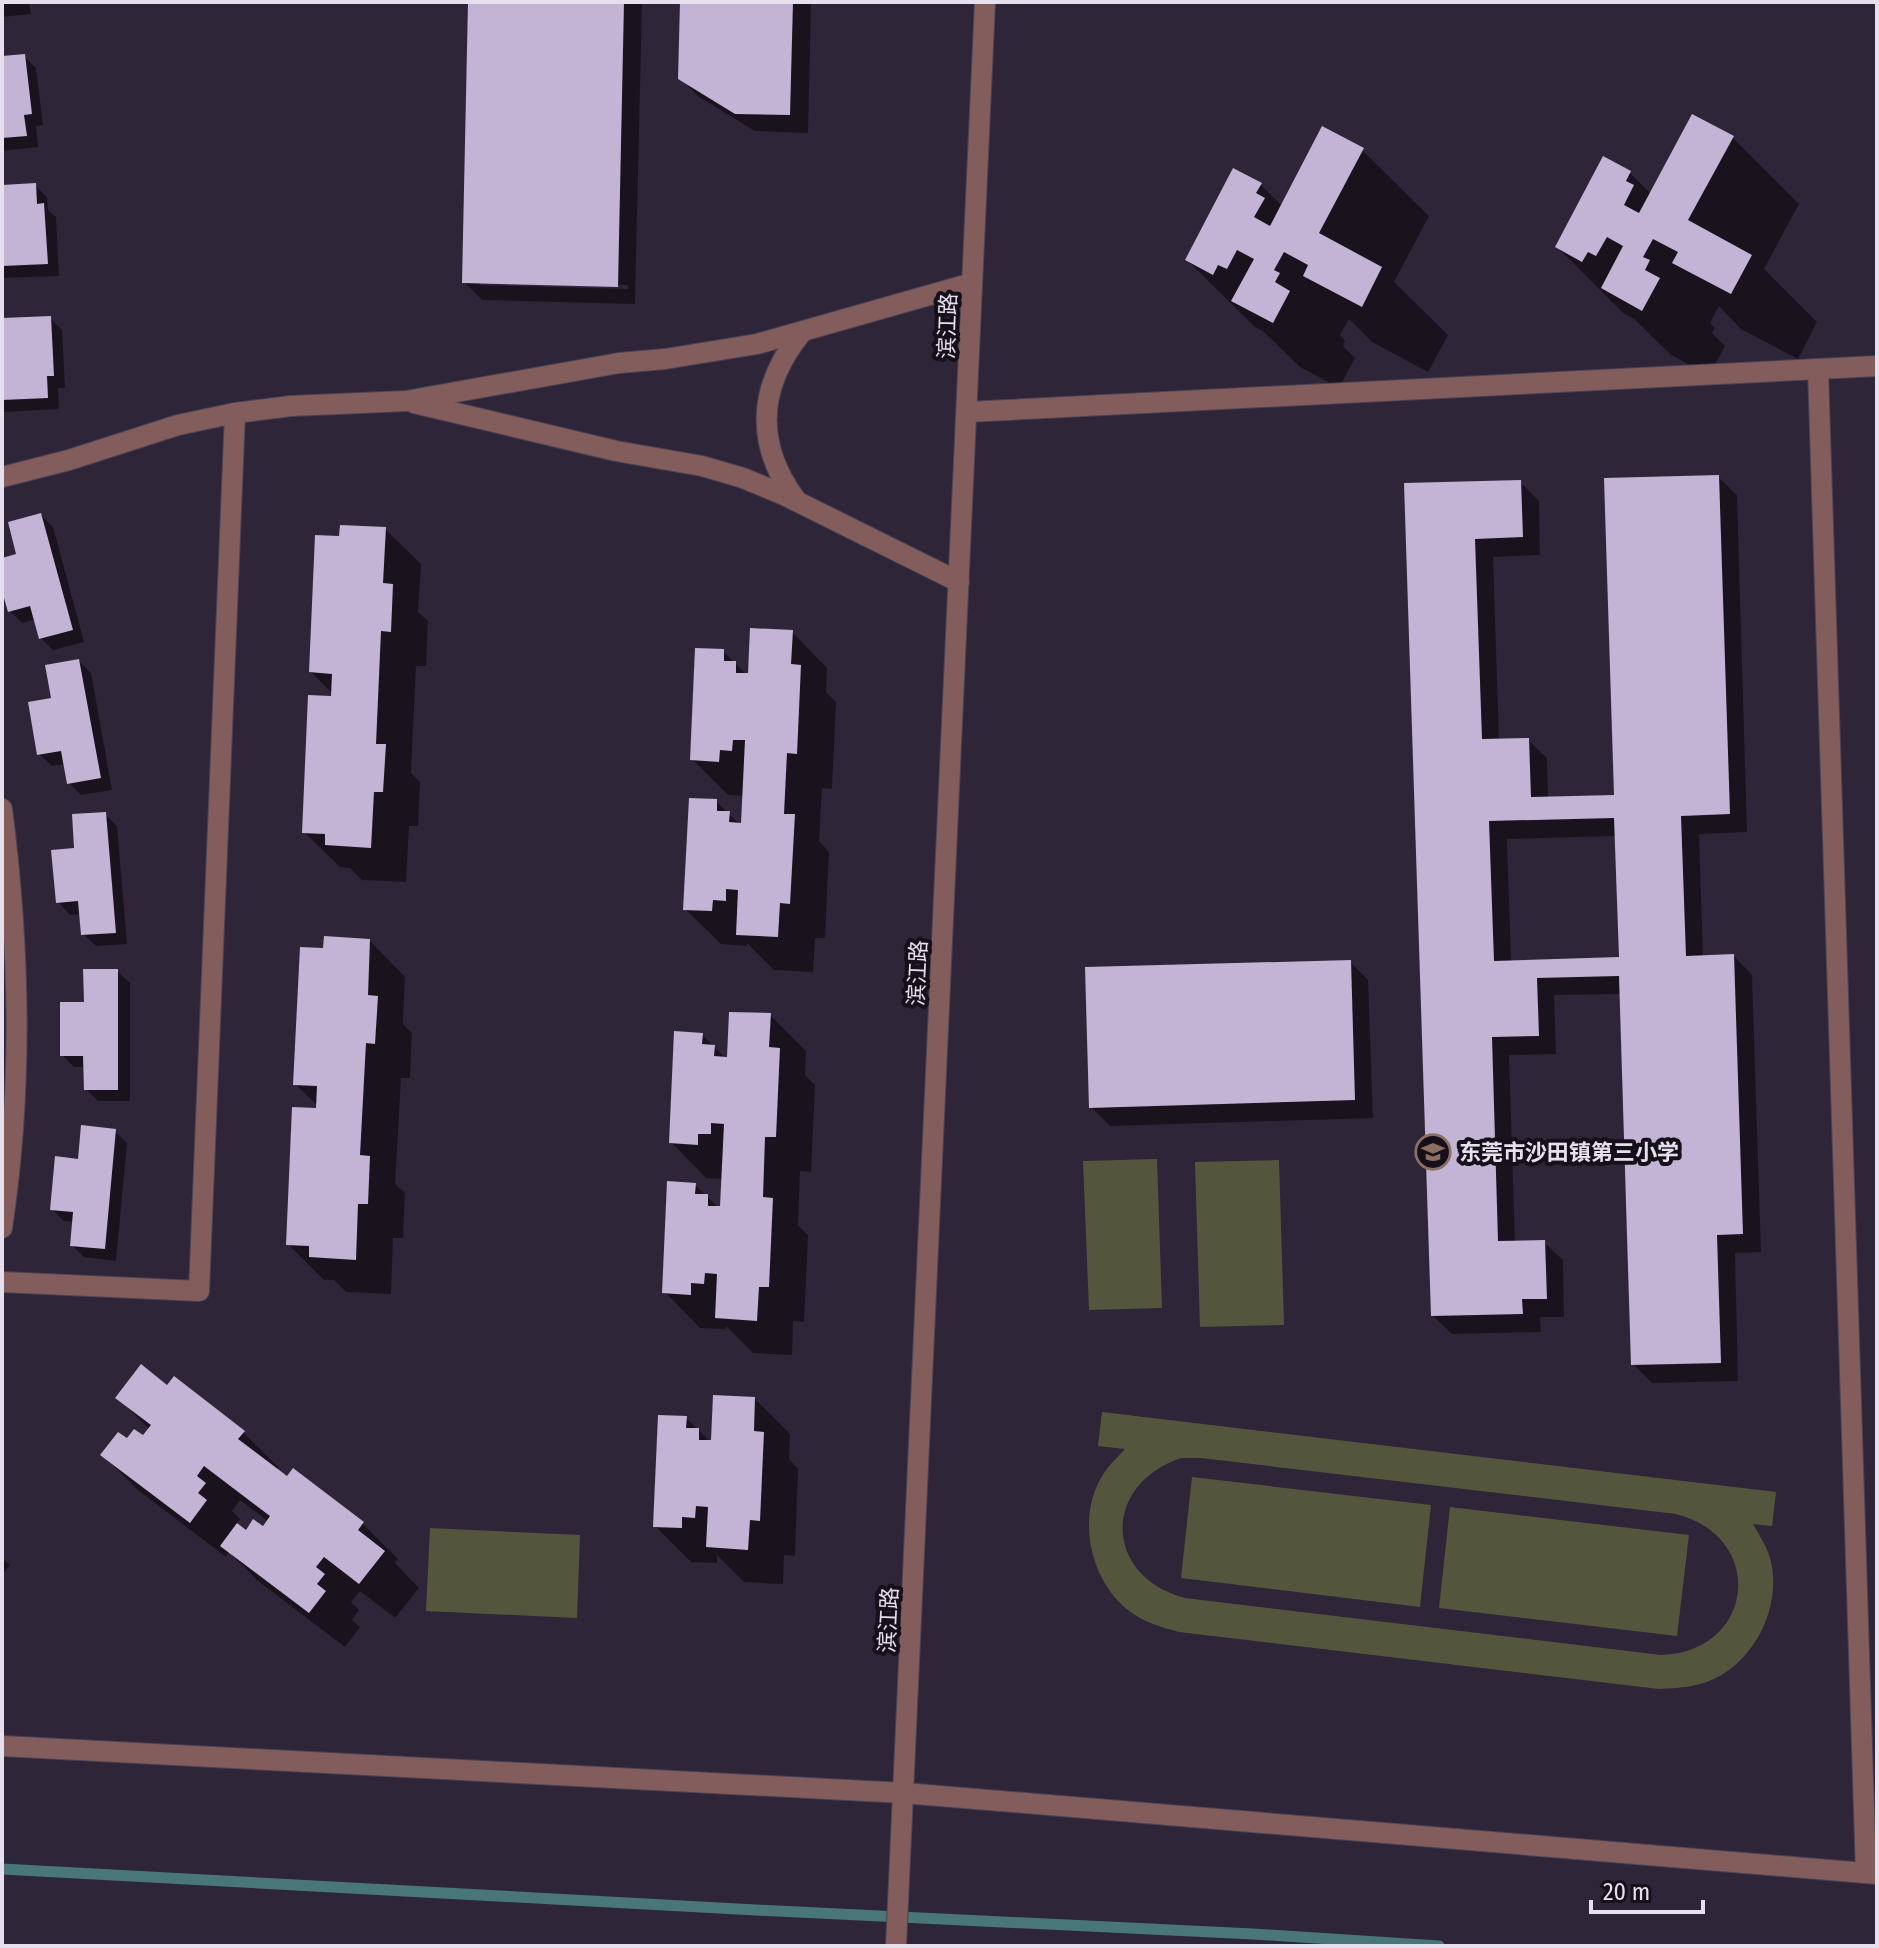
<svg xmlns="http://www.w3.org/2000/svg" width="1879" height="1948" font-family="'Fira Sans Condensed','Noto Sans SC',sans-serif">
<rect width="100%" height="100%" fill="#2f2539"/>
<g fill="#53563c" fill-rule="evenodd">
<polygon points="1157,1159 1162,1308 1089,1310 1083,1161"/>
<polygon points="1279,1160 1284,1325 1200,1327 1195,1162"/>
<path d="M1102,1412l674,80 -4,34 -19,-2c5,9 11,18 15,28 17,46 -9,106 -54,127 -17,8 -36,9 -55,10l-480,-57c-18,-5 -36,-10 -51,-22 -39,-31 -52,-95 -24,-137 5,-8 14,-16 21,-24l-27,-3zM1181,1458h20l475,56c91,23 79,138 -15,141l-476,-57c-81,-21 -84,-113 -4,-140z"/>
<polygon points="1192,1477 1431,1505 1420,1607 1181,1578"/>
<polygon points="1450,1507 1689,1535 1677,1636 1439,1608"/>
<polygon points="430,1528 580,1535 577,1618 426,1611"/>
</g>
<g fill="#0007" fill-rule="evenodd">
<polygon points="2,2 29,2 31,14 2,17"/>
<path d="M470,2h172l-7,302 -153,-4 -18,-18zM480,281l148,4v4l-148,-4z"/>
<polygon points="682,2 811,2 808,133 755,131 699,97 680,78"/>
<polygon points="24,56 36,68 43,125 36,126 38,147 2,151 2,58"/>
<polygon points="1732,137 1799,204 1764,269 1817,322 1798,359 1741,329 1719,306 1710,323 1715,328 1712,333 1725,346 1709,376 1670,354 1634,319 1623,313 1557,247 1630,173 1651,194"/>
<polygon points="1362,150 1429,216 1394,282 1448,335 1428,372 1372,342 1349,319 1340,335 1345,341 1343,346 1355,358 1339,388 1300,367 1264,332 1254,326 1187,260 1261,185 1282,206"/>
<polygon points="35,185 47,197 48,210 56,217 59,276 2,278 2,187"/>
<polygon points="50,318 62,330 65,388 58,388 59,409 2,412 2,320"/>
<path d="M1718,477l19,18 10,337 -48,2 4,123 31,-1 18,19 9,277 -26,1 3,128 -86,2 -19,-19 -11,-370 -68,1 2,59 -47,1 6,188 29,-1 19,18 1,57h-24l1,15 -89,2 -19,-18 -26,-831 113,-3 19,19 1,54 -47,2 6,184 29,-1 19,18 1,41 68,-2zM1617,836l4,123 -110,3 -4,-123z"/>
<polygon points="41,515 53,527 84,642 53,650 41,638 36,619 22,623 10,611 2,583 2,560 19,556"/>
<polygon points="385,529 421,564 418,612 428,621 426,666 416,666 411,773 420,782 418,826 409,826 406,882 362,880 350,868 340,867 304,832 333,698 333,694 311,672 341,538"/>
<polygon points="792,632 827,668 826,692 836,702 832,789 822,788 819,841 829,852 825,938 815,938 813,972 774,970 747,943 747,946 721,944 685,909 716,801 743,828 745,796 728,795 692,759 723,651 750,678"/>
<polygon points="79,661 91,673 112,790 81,795 69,783 65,764 52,766 39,754 54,700"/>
<polygon points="105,814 117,826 127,944 96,946 83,934 82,914 70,915 58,902 76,850"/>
<polygon points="370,941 405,977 403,1024 412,1033 410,1078 401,1078 395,1184 405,1193 403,1238 393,1238 391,1294 346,1292 334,1280 324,1280 288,1244 318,1110 318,1106 295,1084 325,950"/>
<polygon points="1350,962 1368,980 1373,1118 1110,1126 1091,1107"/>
<polygon points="117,971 130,983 130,1101 98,1101 86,1089 85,1067 74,1067 62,1055 86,1004"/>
<polygon points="770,1015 806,1051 805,1075 815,1085 811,1172 800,1171 798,1225 808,1235 804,1322 793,1321 792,1355 753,1353 726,1326 725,1329 700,1328 665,1292 695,1185 719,1208 722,1208 723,1179 706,1178 671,1142 702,1035 729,1061"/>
<polygon points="115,1131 127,1143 116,1261 84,1257 72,1245 74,1222 64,1221 52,1209 80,1161"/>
<path d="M174,1379l70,54 35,35 -3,3 87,53 35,35 -3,4 24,25 -24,30 -35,-27 -9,11 8,8 -7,10 8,7 -15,20 -87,-66 -29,-29 -3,5 -88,-67 -35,-35 24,-14 17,-3 6,-8 -32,-32 50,-11zM240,1500l29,22 -6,7 -16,3 -11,-7 4,-6 -8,-8z"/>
<polygon points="755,1399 790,1434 789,1459 798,1469 795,1556 784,1555 783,1584 744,1582 717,1555 717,1563 691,1562 655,1526 686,1418 713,1444"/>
<polygon points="2,1558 10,1565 2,1575"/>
</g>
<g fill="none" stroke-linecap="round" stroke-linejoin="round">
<polyline stroke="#497679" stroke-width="11" points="2,1869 756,1910 1253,1934 1439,1946"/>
</g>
<g fill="#c3b3d4" fill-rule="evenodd">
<polygon points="468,2 624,2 618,287 462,283"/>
<polygon points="680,2 793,2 790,115 735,114 678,79"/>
<polygon points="25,54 32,114 24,115 27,136 2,138 2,56"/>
<polygon points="1692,114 1734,136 1688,220 1752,255 1731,294 1672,263 1678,252 1653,239 1643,257 1650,260 1645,270 1660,278 1642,311 1601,288 1623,246 1607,237 1596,256 1588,252 1582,262 1555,247 1603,156 1631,171 1626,181 1634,185 1624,205 1639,213"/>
<polygon points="1322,126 1364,148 1319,233 1382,267 1362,307 1303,276 1308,265 1284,252 1274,270 1280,273 1275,282 1290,291 1273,323 1231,301 1254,259 1237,250 1227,269 1218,265 1213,275 1185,260 1233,168 1262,183 1256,193 1265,198 1254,217 1270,226"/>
<polygon points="36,183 37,204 44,203 48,264 2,266 2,185"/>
<polygon points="51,316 54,376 47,376 48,398 2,400 2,318"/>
<path d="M1719,475l11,339 -49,2 5,140 48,-2 9,280 -26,1 4,128 -90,2 -12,-389 -82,2 2,58 -47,1 6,204 47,-1 2,59h-25l1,15 -92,2 -27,-833 117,-3 2,57 -48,2 7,200 47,-1 2,59 83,-2 -10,-317zM1614,818l5,139 -125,4 -5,-140z"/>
<polygon points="41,513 73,630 39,639 30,606 8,612 2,591 2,558 16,554 8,522"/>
<polygon points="340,525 386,527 383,583 393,584 391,632 381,631 376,744 386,744 383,792 374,792 371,848 325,845 325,834 302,833 308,695 331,696 332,674 309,672 315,535 339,536"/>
<polygon points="750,628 793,630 791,664 801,665 797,754 787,753 784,814 795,814 790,904 780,903 778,937 736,935 738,890 726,889 726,901 713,900 712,911 683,910 689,798 717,799 717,811 730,811 729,822 741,823 745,740 733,740 732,751 720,750 719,762 690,760 695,648 724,649 724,661 736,661 736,673 748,673"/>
<polygon points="79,659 101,778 67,784 61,751 37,755 28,702 51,698 45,665"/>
<polygon points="106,812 116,933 81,935 78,901 56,903 51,850 74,848 72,814"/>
<polygon points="324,936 370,939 368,995 378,996 375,1044 366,1043 360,1155 370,1156 368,1204 358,1204 356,1260 309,1257 309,1246 286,1245 292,1107 316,1108 317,1086 293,1085 300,947 323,948"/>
<polygon points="1351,960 1355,1100 1089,1108 1085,967"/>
<polygon points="83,969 118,969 118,1090 84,1090 83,1056 60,1056 60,1002 84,1002"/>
<polygon points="729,1012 771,1013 769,1047 780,1048 776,1137 765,1137 763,1197 773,1198 769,1287 759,1287 757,1321 715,1318 717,1274 705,1273 704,1284 691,1283 691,1295 662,1293 667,1181 696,1183 695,1194 708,1194 708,1206 720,1206 724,1124 711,1123 711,1134 698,1134 698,1145 669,1143 674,1031 703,1033 702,1044 715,1045 714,1056 727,1057"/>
<polygon points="81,1125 116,1129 105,1249 70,1246 73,1212 50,1210 55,1156 78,1159"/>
<polygon points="141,1364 167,1385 174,1376 245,1431 238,1439 287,1476 293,1468 364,1522 358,1530 385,1551 359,1584 324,1557 316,1567 325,1574 317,1584 326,1591 309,1613 220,1546 237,1523 246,1530 253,1519 263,1526 270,1516 204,1466 197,1476 206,1483 198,1493 207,1500 190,1523 100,1455 118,1432 127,1438 134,1429 143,1435 151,1425 115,1398"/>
<polygon points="713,1395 755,1397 754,1431 764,1432 760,1521 750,1520 748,1550 706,1547 708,1507 696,1506 695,1518 682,1517 682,1528 653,1527 658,1415 687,1416 686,1428 699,1428 699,1440 711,1440"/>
</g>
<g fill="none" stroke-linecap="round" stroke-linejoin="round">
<defs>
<g id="minor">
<polyline points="1818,369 1866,1873"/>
<polyline points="414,403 616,451 702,466 743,478 784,495 959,582"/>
<polyline points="967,412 1877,366"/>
<polyline points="2,477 69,460 178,425 235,413 291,406 406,401 619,363 665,359 757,344 972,283"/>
<path d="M796,500c-42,-57 -38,-114 6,-168"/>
<path d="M2,809c18,139 21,280 0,419"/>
<polyline points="2,1282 199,1291 235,413"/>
<polyline points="2,1746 904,1793 1877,1874"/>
<polyline points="896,1946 985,2"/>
</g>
</defs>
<use href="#minor" stroke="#4c4356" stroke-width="22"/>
<use href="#minor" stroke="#835d5b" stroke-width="20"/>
</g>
<defs>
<symbol id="school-ring" viewBox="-11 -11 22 22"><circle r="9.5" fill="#151019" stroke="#8d6e63" stroke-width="1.5"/><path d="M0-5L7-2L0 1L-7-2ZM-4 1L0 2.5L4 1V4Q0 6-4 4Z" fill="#8d6e63"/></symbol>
</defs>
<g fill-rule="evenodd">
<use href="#school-ring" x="1413" y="1132" width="40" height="40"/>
</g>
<g text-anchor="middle" stroke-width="8" stroke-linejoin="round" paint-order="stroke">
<g font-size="22" fill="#e6dfed" stroke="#151019">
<text transform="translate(947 326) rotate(-88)" y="8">滨江路</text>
<text transform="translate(917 973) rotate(-87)" y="8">滨江路</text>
<text transform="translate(888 1620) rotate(-87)" y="8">滨江路</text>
</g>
<g font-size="22" font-weight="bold" fill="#e6dfed" stroke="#151019" text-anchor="start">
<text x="1459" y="1160">东莞市沙田镇第三小学</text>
</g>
</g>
<rect width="1879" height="1948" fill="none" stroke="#e6dfed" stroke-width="8"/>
<path d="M1591 1900v12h112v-12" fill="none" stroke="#e6dfed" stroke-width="4"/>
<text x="1603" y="1900" font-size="24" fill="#e6dfed" stroke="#151019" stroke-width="6" paint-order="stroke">20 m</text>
</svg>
